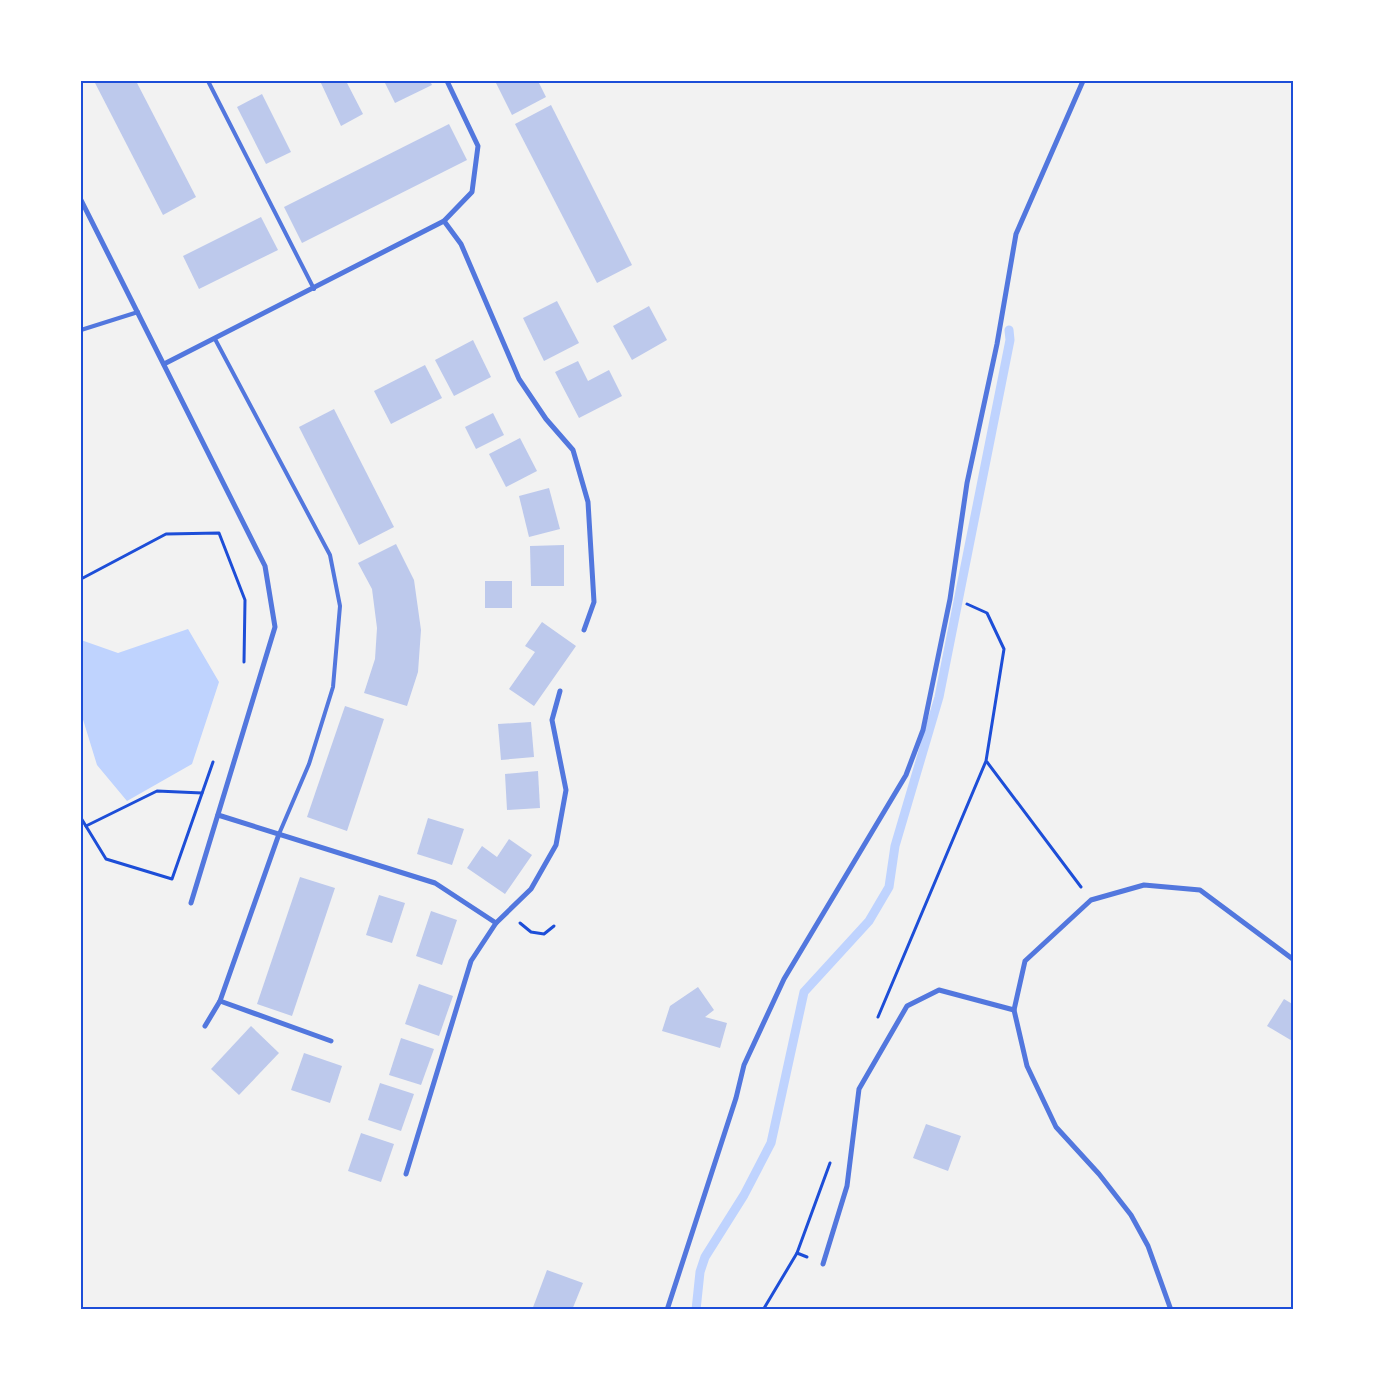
<svg xmlns="http://www.w3.org/2000/svg" width="1375" height="1391" font-family="Arial,sans-serif">
<rect width="100%" height="100%" fill="#f2f2f2"/>
<polygon fill="#bfd3fe" points="188,629 219,682 192,764 127,801 97,765 81,713 81,640 118,653"/>
<g fill="none" stroke-linecap="round" stroke-linejoin="round">
<polyline stroke="#bfd3fe" stroke-width="9" points="696,1310 700,1272 705,1257 744,1195 771,1143 804,992 869,921 889,887 895,846 939,697 1010,340 1009,330"/>
</g>
<g fill="#bdc9ec">
<polygon points="94,81 136,81 196,197 163,215"/>
<polygon points="320,81 346,81 363,114 341,126"/>
<polygon points="384,81 430,81 432,85 395,103"/>
<polygon points="495,81 538,81 546,97 512,115"/>
<polygon points="262,94 291,152 266,164 237,107"/>
<polygon points="551,105 632,265 597,283 515,124"/>
<polygon points="449,124 467,160 302,243 284,207"/>
<polygon points="261,217 278,250 199,289 183,256"/>
<polygon points="557,301 579,343 544,361 523,318"/>
<polygon points="649,306 667,340 632,360 613,326"/>
<polygon points="473,340 491,377 454,396 435,360"/>
<polygon points="578,361 588,381 609,370 622,396 579,418 555,372"/>
<polygon points="425,365 442,398 391,424 374,391"/>
<polygon points="334,409 394,527 359,545 299,427"/>
<polygon points="493,413 504,435 476,449 465,427"/>
<polygon points="520,438 537,471 506,487 489,454"/>
<polygon points="549,488 560,529 529,537 519,496"/>
<polygon points="396,544 414,580 421,630 418,672 407,706 364,693 375,659 377,628 372,589 358,563"/>
<polygon points="564,545 564,586 531,586 530,546"/>
<rect x="485" y="581" width="27" height="27"/>
<polygon points="542,622 576,646 534,706 509,689 535,652 525,646"/>
<polygon points="345,706 384,719 347,831 307,817"/>
<polygon points="531,722 534,757 501,760 498,724"/>
<polygon points="538,771 540,808 507,810 505,774"/>
<polygon points="428,818 464,829 452,865 417,854"/>
<polygon points="509,839 532,855 505,894 467,868 482,846 497,857"/>
<polygon points="300,877 335,888 292,1016 257,1004"/>
<polygon points="379,895 405,903 392,943 366,935"/>
<polygon points="431,911 457,920 442,965 416,956"/>
<polygon points="419,984 453,996 439,1036 405,1024"/>
<polygon points="698,987 714,1010 705,1017 727,1023 720,1048 662,1031 670,1006"/>
<polygon points="1284,999 1294,1005 1294,1042 1267,1026"/>
<polygon points="251,1026 279,1053 239,1095 211,1069"/>
<polygon points="401,1038 434,1049 421,1085 389,1075"/>
<polygon points="304,1053 342,1066 330,1103 291,1090"/>
<polygon points="380,1083 414,1094 401,1131 368,1120"/>
<polygon points="926,1124 961,1136 948,1171 913,1158"/>
<polygon points="361,1133 394,1144 381,1182 348,1171"/>
<polygon points="547,1270 583,1283 572,1310 532,1310"/>
</g>
<g fill="none" stroke-linecap="round" stroke-linejoin="round">
<g stroke="#1d4ed8" stroke-width="3">
<polyline points="81,579 166,534 219,533 245,600 244,662"/>
<polyline points="987,762 1081,887"/>
<polyline points="81,818 106,859 172,879 213,762"/>
<polyline points="86,826 157,791 202,793"/>
<polyline points="520,923 531,932 544,934 554,926"/>
<polyline points="878,1017 986,761 1004,649 987,613 967,604"/>
<polyline points="797,1253 807,1257"/>
<polyline points="763,1310 797,1253 830,1163"/>
</g>
<g stroke="#5277de" stroke-width="4">
<polyline points="208,81 314,289"/>
<polyline points="81,330 138,312"/>
<polyline points="215,339 330,555 340,606 333,687 309,764 279,834"/>
</g>
<g stroke="#5277de" stroke-width="5">
<polyline points="81,200 265,566 275,627 191,903"/>
<polyline points="444,221 461,244 519,379 546,419 573,450 588,502 594,602 584,630"/>
<polyline points="164,364 444,221 472,192 478,146 447,81"/>
<polyline points="218,815 435,883 496,923"/>
<polyline points="220,1001 331,1041"/>
<polyline points="205,1026 220,1001 279,834"/>
<polyline points="406,1174 471,961 496,923 531,889 556,845 566,790 552,720 560,691"/>
<polyline points="823,1264 847,1186 859,1089 907,1006 939,990 1014,1010"/>
<polyline points="667,1310 736,1098 744,1065 784,979 906,775 923,730 950,599 967,483 997,344 1016,234 1083,81"/>
<polyline points="1171,1310 1148,1246 1131,1215 1099,1174 1056,1127 1027,1066 1014,1010 1025,961 1091,900 1144,885 1200,890 1294,960"/>
</g>
</g>
<rect width="1375" height="1391" fill="none" stroke="#ffffff" stroke-width="165"/>
<rect x="82" y="82" width="1210" height="1226" fill="none" stroke="#1d4ed8" stroke-width="2"/>
</svg>
